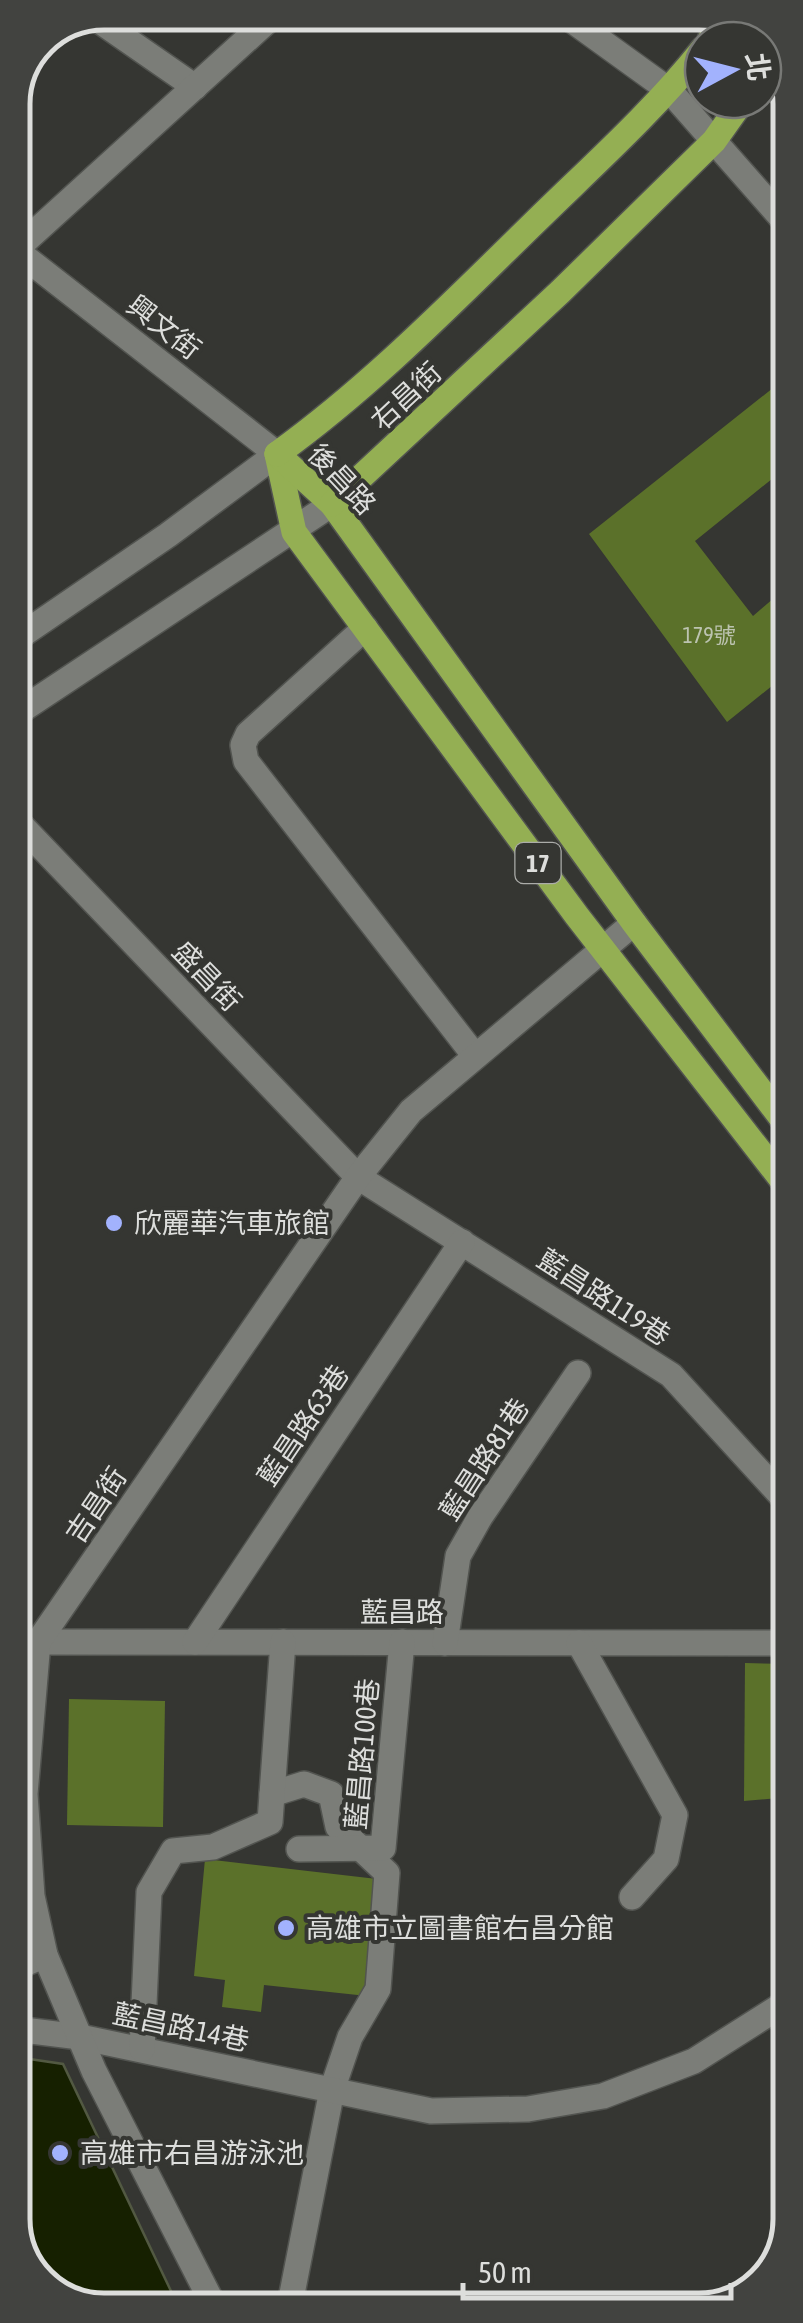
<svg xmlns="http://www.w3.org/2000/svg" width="803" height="2323" font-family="'Asap Condensed','Noto Sans TC',sans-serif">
<rect width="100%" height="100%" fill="#353632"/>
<polygon fill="#3a4d00" points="15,1837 29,1950 15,1955"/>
<polygon fill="#162000" stroke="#525942" stroke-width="2.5" points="16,2057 63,2064 180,2310 98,2310 48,2291 16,2243"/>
<g fill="#5b712a">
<polygon points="788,376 788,466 695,541 753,616 788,586 788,673 727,722 589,534"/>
<polygon points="745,1663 790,1664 790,1797 744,1801"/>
<polygon points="69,1699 165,1701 163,1827 67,1825"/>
<polygon points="205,1859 377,1879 367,1996 264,1985 261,2012 222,2007 225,1980 194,1976"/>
</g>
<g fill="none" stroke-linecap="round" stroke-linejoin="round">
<defs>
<g id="minor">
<polyline points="562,13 670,91 787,224"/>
<polyline points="94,17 195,87"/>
<polyline points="13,248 277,454 168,535 13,641"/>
<polyline points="13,252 276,13"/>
<polyline points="365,628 248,734 243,745 246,761 475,1056"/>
<polyline points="14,715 332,504"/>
<polyline points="14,818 358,1177 671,1375 789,1504"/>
<polyline points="15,1642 790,1643"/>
<polyline points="195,1642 462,1242"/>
<polyline points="445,1643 458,1556 480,1517 578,1373"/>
<polyline points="579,1643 675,1815 666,1859 632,1897"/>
<polyline points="272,1794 304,1784 331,1794 338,1827 387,1873 378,1989 350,2037 332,2090 289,2309"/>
<polyline points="299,1849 383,1848 402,1642"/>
<polyline points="15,1968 45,1955"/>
<polyline points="15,2029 80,2037 431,2111 528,2109 603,2096 694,2061 790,2000"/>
<polyline points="142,2049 149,1892 173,1851 213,1847 270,1822 283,1642"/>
<polyline points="216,2310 94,2071 45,1955 32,1896 25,1794 38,1642 358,1177 411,1111 634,923"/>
</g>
<g id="major">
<polyline points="710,40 726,20"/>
<polyline points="763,72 773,58"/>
<polyline points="277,454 294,532 577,916 789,1189"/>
<polyline points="277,454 332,504 634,923 789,1128"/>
<path d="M277,454c93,-67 174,-150 256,-230 58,-57 119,-111 170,-175"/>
<polyline points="332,504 560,292 714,141 743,100"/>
</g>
</defs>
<use href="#minor" stroke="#525450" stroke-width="28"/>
<use href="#major" stroke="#525450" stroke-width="28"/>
<use href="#minor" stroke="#7b7d78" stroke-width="25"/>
<use href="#major" stroke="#94af53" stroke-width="25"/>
</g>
<g fill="#a2b2fd" stroke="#353632" stroke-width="4">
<circle cx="114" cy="1223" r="10"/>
<circle cx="286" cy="1928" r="10"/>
<circle cx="60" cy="2153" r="10"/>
</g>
<g text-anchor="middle" stroke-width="8" stroke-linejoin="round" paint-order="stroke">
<g font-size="22" fill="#bcc3b0">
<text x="709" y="643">179號</text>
</g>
<rect fill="#353632" stroke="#abaca9" stroke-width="2.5" x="515.5" y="843" width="45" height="40" rx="8"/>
<g font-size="25" font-weight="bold" fill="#dddedc">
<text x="538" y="872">17</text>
</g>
<g font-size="28" fill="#dddedc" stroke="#353632">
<text transform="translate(164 327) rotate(38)" y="10">興文街</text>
<text transform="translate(406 396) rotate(-43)" y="10">右昌街</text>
<text transform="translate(342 479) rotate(47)" y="10">後昌路</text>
<text transform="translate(207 976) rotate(46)" y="10">盛昌街</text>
<text transform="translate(604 1297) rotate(33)" y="10">藍昌路119巷</text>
<text transform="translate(303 1425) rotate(-56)" y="10">藍昌路63巷</text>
<text transform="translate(484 1459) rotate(-57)" y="10">藍昌路81巷</text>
<text transform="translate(96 1505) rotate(-56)" y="10">吉昌街</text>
<text x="402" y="1622">藍昌路</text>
<text transform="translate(362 1754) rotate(-85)" y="10">藍昌路100巷</text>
<text transform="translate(181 2027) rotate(12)" y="10">藍昌路14巷</text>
</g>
<g font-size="28" fill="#dddedc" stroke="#353632" text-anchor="start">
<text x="134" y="1233">欣麗華汽車旅館</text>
<text x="306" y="1938">高雄市立圖書館右昌分館</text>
<text x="80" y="2163">高雄市右昌游泳池</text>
</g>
</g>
<path d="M0 0H803V2323H0ZM104 30H699A74 74 0 0 1 773 104V2219A74 74 0 0 1 699 2293H104A74 74 0 0 1 30 2219V104A74 74 0 0 1 104 30Z" fill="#424340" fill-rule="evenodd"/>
<path fill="none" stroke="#dddedc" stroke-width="5" d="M104 30H699A74 74 0 0 1 773 104V2219A74 74 0 0 1 699 2293H104A74 74 0 0 1 30 2219V104A74 74 0 0 1 104 30Z"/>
<g transform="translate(733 70) rotate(83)"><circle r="48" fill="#353632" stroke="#787976" stroke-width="2.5"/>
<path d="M0-8L18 38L0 25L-18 38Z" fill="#a2b2fd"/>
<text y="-15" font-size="28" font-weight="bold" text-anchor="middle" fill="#dddedc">北</text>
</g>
<path d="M463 2283v15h268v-15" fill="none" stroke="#dddedc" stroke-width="5"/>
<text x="478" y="2283" font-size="30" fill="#dddedc" stroke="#353632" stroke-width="8" paint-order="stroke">50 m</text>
</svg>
